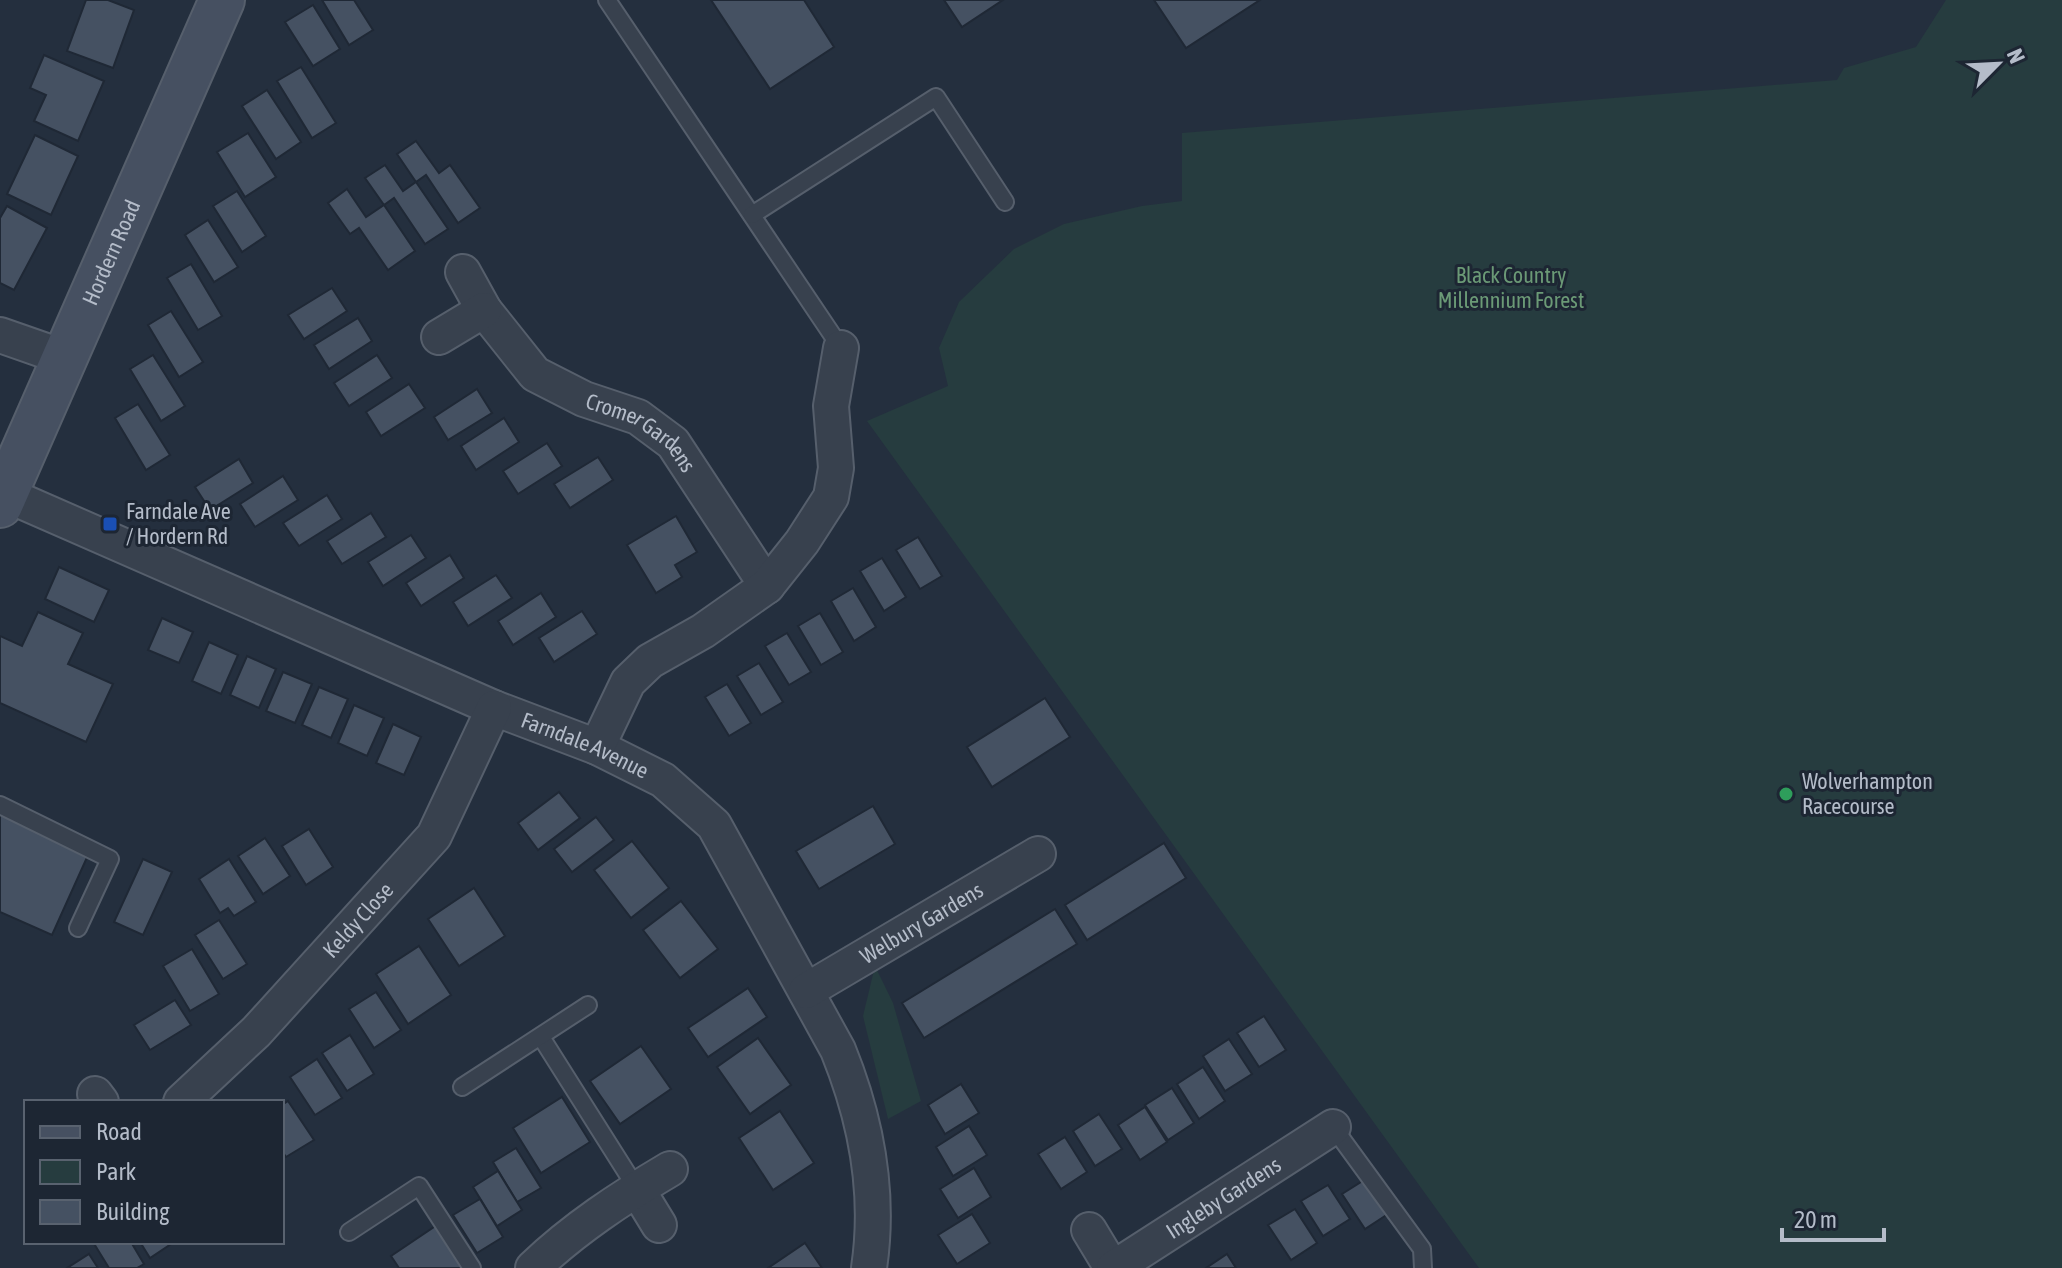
<svg xmlns="http://www.w3.org/2000/svg" width="2062" height="1268" font-family="'Asap Condensed',sans-serif">
<rect width="100%" height="100%" fill="#242f3e"/>
<g fill="#263c3f">
<polygon points="1946,0 2062,0 2062,1268 1479,1268 867,421 948,386 939,348 959,302 1014,249 1064,224 1142,206 1182,201 1182,133 1837,80 1844,68 1916,47"/>
<polygon points="875,966 893,1003 921,1101 888,1119 863,1016"/>
</g>
<g fill="#455162" stroke="#1f2835" stroke-width="2">
<polygon points="86,0 108,0 134,10 113,68 67,51"/>
<polygon points="322,0 354,0 373,30 349,45"/>
<polygon points="711,0 804,0 834,47 770,89"/>
<polygon points="944,0 1003,0 962,27"/>
<polygon points="1154,0 1260,0 1186,48"/>
<polygon points="313,5 340,49 313,66 285,22"/>
<polygon points="44,55 104,81 78,141 34,121 46,95 30,88"/>
<polygon points="301,67 336,123 312,138 277,81"/>
<polygon points="267,90 301,142 276,159 242,106"/>
<polygon points="248,133 276,177 245,197 217,152"/>
<polygon points="35,135 78,156 51,215 7,194"/>
<polygon points="416,141 439,173 450,165 480,208 458,223 426,175 416,182 397,154"/>
<polygon points="385,165 403,191 416,182 448,229 425,244 394,198 384,205 365,178"/>
<polygon points="347,189 366,217 384,205 415,251 388,270 359,228 350,234 328,203"/>
<polygon points="237,191 266,236 242,252 213,206"/>
<polygon points="7,206 47,228 14,290 0,283 0,218"/>
<polygon points="208,220 238,267 214,282 185,235"/>
<polygon points="191,264 222,316 198,330 167,278"/>
<polygon points="332,288 347,311 304,339 288,315"/>
<polygon points="171,311 203,362 179,377 148,325"/>
<polygon points="358,318 372,341 329,369 314,345"/>
<polygon points="153,355 185,406 161,421 130,369"/>
<polygon points="377,355 392,378 349,406 334,383"/>
<polygon points="409,384 425,408 381,436 366,412"/>
<polygon points="477,389 492,413 448,440 434,417"/>
<polygon points="138,404 170,455 146,470 115,418"/>
<polygon points="504,418 519,442 476,470 461,446"/>
<polygon points="547,443 562,466 518,494 503,471"/>
<polygon points="598,457 613,480 570,508 554,484"/>
<polygon points="239,459 253,483 210,510 195,487"/>
<polygon points="283,476 298,500 255,527 240,504"/>
<polygon points="327,495 342,519 299,546 283,523"/>
<polygon points="371,513 386,537 342,564 327,541"/>
<polygon points="676,516 697,552 675,565 682,577 656,593 627,545"/>
<polygon points="411,535 426,558 383,586 368,562"/>
<polygon points="918,537 942,576 920,589 896,550"/>
<polygon points="450,555 464,578 421,606 406,583"/>
<polygon points="882,558 906,597 884,611 860,571"/>
<polygon points="59,567 109,590 94,622 45,599"/>
<polygon points="496,575 512,598 468,626 453,602"/>
<polygon points="853,588 876,627 854,641 831,601"/>
<polygon points="541,593 556,617 513,645 498,621"/>
<polygon points="582,611 597,634 554,662 539,638"/>
<polygon points="38,612 83,633 68,664 113,684 86,742 0,703 0,636 22,646"/>
<polygon points="820,613 843,652 821,665 798,626"/>
<polygon points="162,618 193,632 179,663 148,650"/>
<polygon points="787,633 811,672 789,685 765,646"/>
<polygon points="209,642 238,655 221,694 192,681"/>
<polygon points="247,656 276,669 259,708 230,695"/>
<polygon points="759,663 783,702 761,715 737,676"/>
<polygon points="283,672 312,684 295,723 266,711"/>
<polygon points="727,684 751,723 729,736 705,697"/>
<polygon points="319,687 348,699 331,738 302,725"/>
<polygon points="1045,698 1070,737 992,787 967,747"/>
<polygon points="354,705 384,718 367,756 338,743"/>
<polygon points="393,724 421,737 404,775 376,763"/>
<polygon points="559,792 580,818 538,850 518,823"/>
<polygon points="873,806 895,844 819,889 796,851"/>
<polygon points="0,812 89,853 52,935 0,912"/>
<polygon points="596,817 614,840 572,872 554,849"/>
<polygon points="309,829 333,867 306,885 282,846"/>
<polygon points="265,838 290,876 263,894 238,856"/>
<polygon points="632,841 669,888 631,918 594,870"/>
<polygon points="1164,843 1186,878 1087,940 1065,905"/>
<polygon points="143,859 172,872 143,935 114,922"/>
<polygon points="229,859 256,902 234,916 228,908 220,913 199,879"/>
<polygon points="474,888 505,936 459,966 428,919"/>
<polygon points="681,901 718,949 680,978 643,930"/>
<polygon points="1055,909 1077,944 924,1038 902,1003"/>
<polygon points="219,920 247,964 223,979 195,935"/>
<polygon points="419,946 451,995 408,1024 376,974"/>
<polygon points="192,949 219,994 190,1011 163,966"/>
<polygon points="748,988 767,1017 708,1057 688,1028"/>
<polygon points="376,992 401,1030 374,1048 349,1009"/>
<polygon points="175,1000 191,1025 150,1050 134,1025"/>
<polygon points="1264,1016 1286,1050 1259,1067 1237,1033"/>
<polygon points="350,1035 374,1074 347,1091 322,1053"/>
<polygon points="758,1038 791,1085 750,1114 717,1067"/>
<polygon points="1229,1039 1252,1074 1225,1091 1203,1056"/>
<polygon points="641,1046 671,1089 620,1124 590,1081"/>
<polygon points="317,1059 342,1098 315,1115 290,1077"/>
<polygon points="1203,1067 1225,1101 1199,1119 1177,1084"/>
<polygon points="961,1084 979,1113 945,1134 928,1105"/>
<polygon points="1172,1088 1194,1123 1168,1140 1145,1105"/>
<polygon points="562,1097 590,1142 541,1173 513,1128"/>
<polygon points="288,1101 314,1140 286,1157 282,1151 282,1105"/>
<polygon points="1145,1107 1167,1142 1140,1160 1118,1125"/>
<polygon points="780,1111 814,1163 773,1190 739,1138"/>
<polygon points="1099,1114 1122,1149 1095,1166 1073,1131"/>
<polygon points="969,1126 987,1155 953,1176 936,1147"/>
<polygon points="1065,1137 1087,1172 1061,1189 1038,1154"/>
<polygon points="516,1148 541,1188 517,1202 493,1162"/>
<polygon points="974,1168 991,1197 958,1218 940,1189"/>
<polygon points="498,1171 522,1210 497,1226 473,1187"/>
<polygon points="1369,1177 1391,1212 1365,1229 1342,1194"/>
<polygon points="1328,1185 1350,1219 1323,1236 1301,1201"/>
<polygon points="480,1199 503,1237 477,1253 453,1215"/>
<polygon points="1295,1209 1317,1243 1291,1260 1268,1225"/>
<polygon points="972,1214 990,1243 957,1264 938,1235"/>
<polygon points="440,1223 467,1264 461,1268 399,1268 391,1256"/>
<polygon points="93,1242 131,1242 144,1264 137,1268 109,1268"/>
<polygon points="140,1242 174,1242 150,1258"/>
<polygon points="805,1243 822,1268 768,1268"/>
<polygon points="89,1254 98,1268 67,1268"/>
<polygon points="1227,1254 1236,1268 1206,1268"/>
</g>
<g fill="none" stroke-linecap="round" stroke-linejoin="round">
<defs>
<g id="lane">
<polyline points="607,0 841,348"/>
<polyline points="752,215 936,97 1005,202"/>
<polyline points="0,805 110,859 78,928"/>
<polyline points="541,1037 637,1189"/>
<polyline points="462,1087 588,1005"/>
<polyline points="1333,1127 1422,1249 1423,1268"/>
<polyline points="349,1232 419,1186 472,1268"/>
</g>
<g id="street">
<path id="s1" d="M463,272l21,38 51,64 49,25 54,18 35,26 94,143"/>
<polyline points="0,335 66,358"/>
<polyline points="439,337 484,310"/>
<path id="s2" d="M5,494l489,214 103,39 66,33 51,45 124,225c28,69 42,144 31,218"/>
<polyline points="597,747 628,682 650,661 703,631 767,586 802,542 831,497 836,468 831,406 841,348"/>
<path id="s3" d="M806,991l232,-137"/>
<polyline points="95,1094 101,1102"/>
<path id="s4" d="M181,1102l75,-70 178,-196 60,-128"/>
<polyline points="637,1189 659,1225"/>
<polyline points="1089,1230 1112,1268"/>
<path d="M533,1268c42,-40 88,-70 137,-99"/>
<path id="s5" d="M1114,1268l219,-141"/>
</g>
<g id="secondary">
<path id="s6" d="M0,505l222,-505"/>
</g>
</defs>
<use href="#lane" stroke="#565f6c" stroke-width="20"/>
<use href="#street" stroke="#565f6c" stroke-width="38"/>
<use href="#secondary" stroke="#565f6c" stroke-width="48"/>
<use href="#lane" stroke="#38414e" stroke-width="16"/>
<use href="#street" stroke="#38414e" stroke-width="34"/>
<use href="#secondary" stroke="#465061" stroke-width="44"/>
</g>
<rect fill="#1a4fb4" stroke="#1d2633" stroke-width="3" x="102" y="516" width="16" height="16" rx="4"/>
<circle fill="#2e9e5b" stroke="#1d2633" stroke-width="3" cx="1786" cy="794" r="8"/>
<g text-anchor="middle" stroke-width="6" stroke-linejoin="round" paint-order="stroke">
<g font-size="22" fill="#b4bcc9" stroke="#1d2633">
<text dy="8" stroke="none"><textPath href="#s6" startOffset="276">Hordern Road</textPath></text>
<text dy="8" stroke="none"><textPath href="#s1" startOffset="248">Cromer Gardens</textPath></text>
<text dy="8" stroke="none"><textPath href="#s2" startOffset="632">Farndale Avenue</textPath></text>
<text dy="8" stroke="none"><textPath href="#s4" startOffset="254">Keldy Close</textPath></text>
<text dy="8" stroke="none"><textPath href="#s3" startOffset="134">Welbury Gardens</textPath></text>
<text dy="8" stroke="none"><textPath href="#s5" startOffset="130">Ingleby Gardens</textPath></text>
</g>
<g font-size="22" fill="#6b9a76" stroke="#1d2633">
<text x="1511" y="283">Black Country<tspan x="1511" dy="25">Millennium Forest</tspan></text>
</g>
<g font-size="22" fill="#b4bcc9" stroke="#1d2633" text-anchor="start">
<text x="126" y="519">Farndale Ave<tspan x="126" dy="25">/ Hordern Rd</tspan></text>
<text x="1802" y="789">Wolverhampton<tspan x="1802" dy="25">Racecourse</tspan></text>
</g>
</g>
<rect x="24" y="1100" width="260" height="144" fill="#1d2633" stroke="#59626f" stroke-width="2"/>
<rect x="40" y="1126" width="40" height="12" fill="#465061" stroke="#59626f" stroke-width="2"/>
<text x="96" y="1140" font-size="24" fill="#b4bcc9">Road</text>
<rect x="40" y="1160" width="40" height="24" fill="#263c3f" stroke="#59626f" stroke-width="2"/>
<text x="96" y="1180" font-size="24" fill="#b4bcc9">Park</text>
<rect x="40" y="1200" width="40" height="24" fill="#455162" stroke="#59626f" stroke-width="2"/>
<text x="96" y="1220" font-size="24" fill="#b4bcc9">Building</text>
<g transform="translate(1998 64) rotate(66)" stroke="#1d2633" stroke-width="6" paint-order="stroke">
<path d="M0-6L14 30L0 20L-14 30Z" fill="#b4bcc9"/>
<text y="-12" font-size="22" font-weight="bold" text-anchor="middle" fill="#b4bcc9">N</text>
</g>
<path d="M1782 1228v12h102v-12" fill="none" stroke="#b4bcc9" stroke-width="4"/>
<text x="1794" y="1228" font-size="24" fill="#b4bcc9" stroke="#1d2633" stroke-width="6" paint-order="stroke">20 m</text>
</svg>
